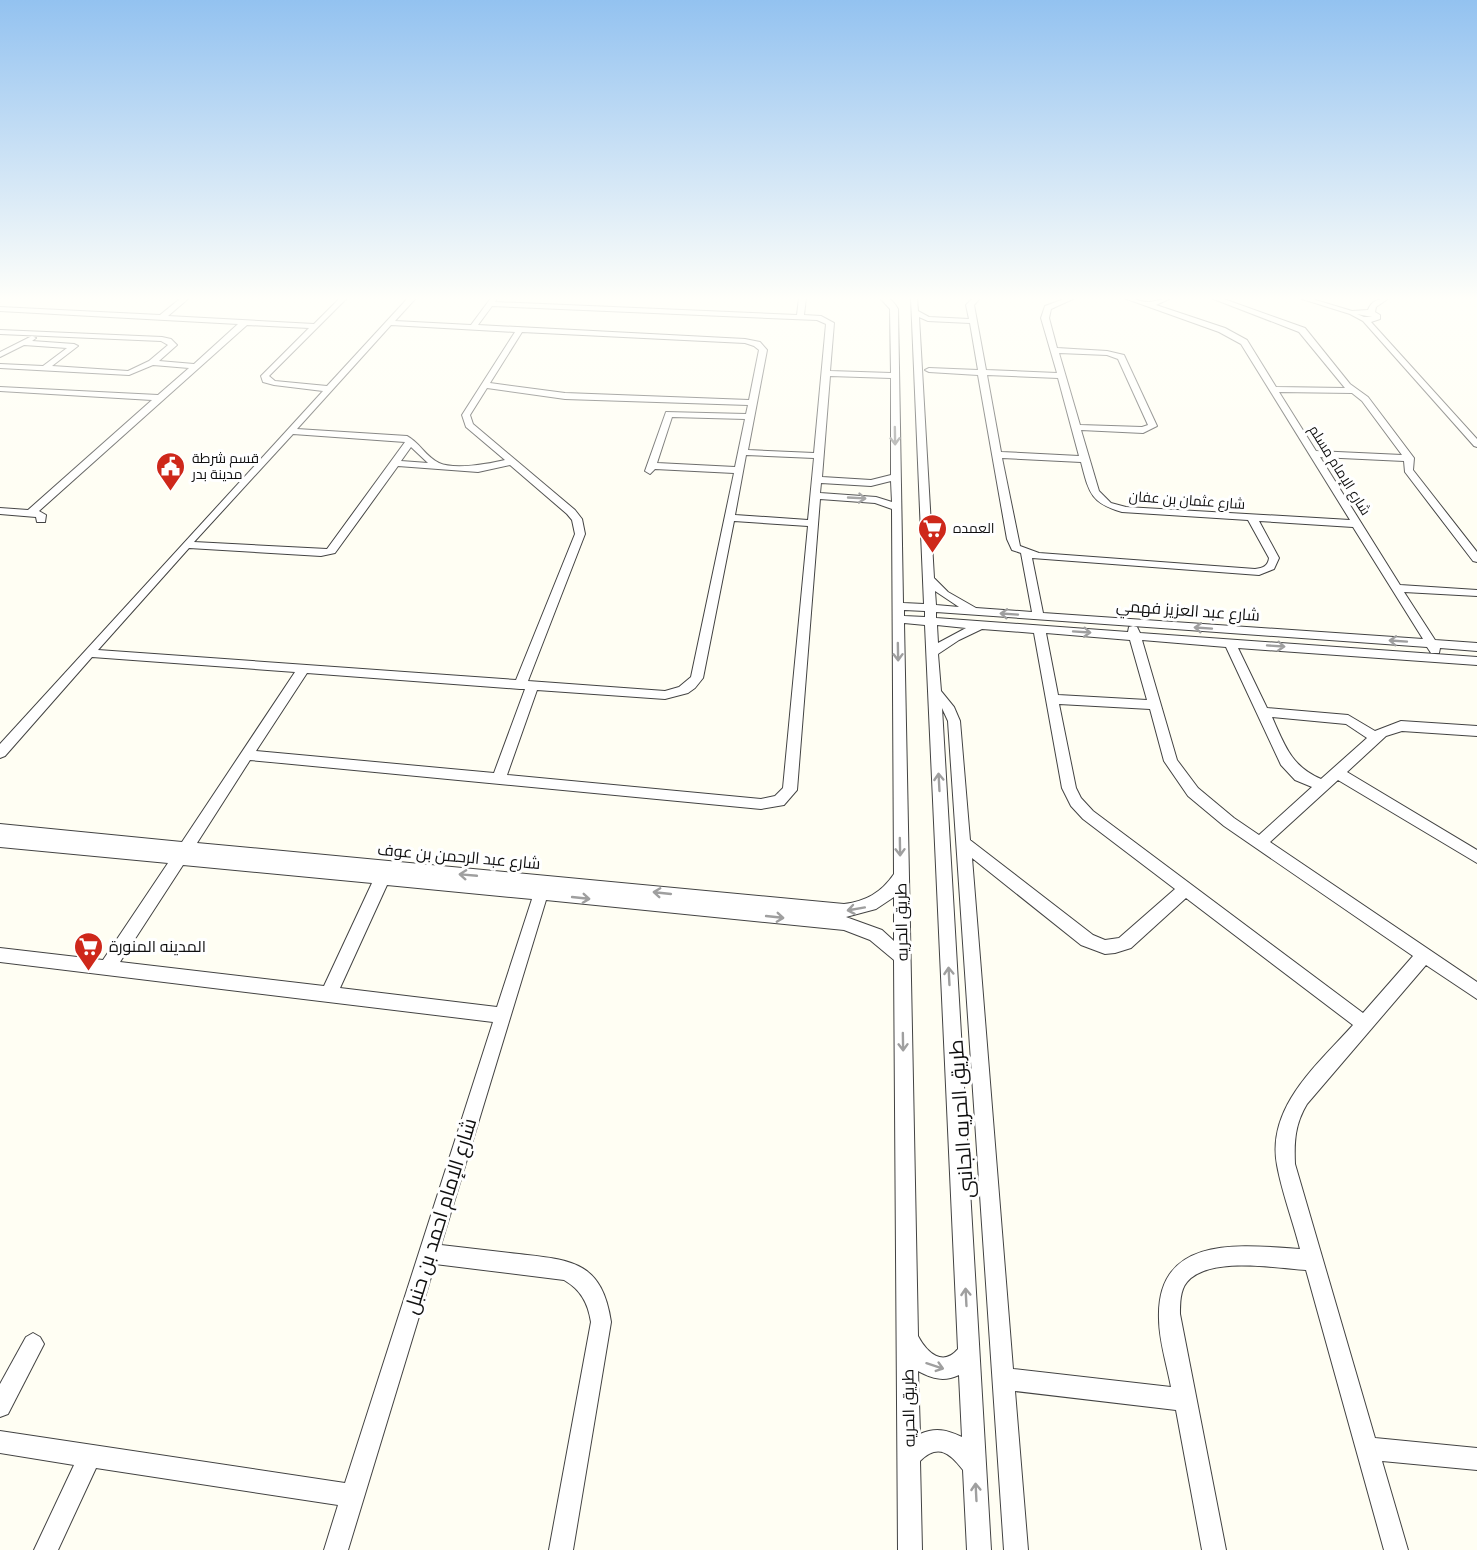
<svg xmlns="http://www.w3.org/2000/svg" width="1477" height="1550" font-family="'Source Serif 4',Cairo,serif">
<rect width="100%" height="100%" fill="#fffef3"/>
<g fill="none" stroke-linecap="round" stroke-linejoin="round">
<defs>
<g id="minor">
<path d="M181,298h8l-21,18 146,8 26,-26h7l-78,78 6,5 52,5 81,-88h8l-21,23 76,4 20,-27h6l-2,4 302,13 2,-17h7l-2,17 17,1 13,7 -4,48 61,2 -1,-64 -10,-11c10,-1 13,3 18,11l5,294 21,1 -13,-306h6l1,13 11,6 40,2 -3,-14 7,-7h7l-6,7 12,65 71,3 -16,-55 4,-12 22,-8h8l-24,11 -2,9 8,30 50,3 17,4 33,71 -14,7 -62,-3 18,61 12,12 15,4 224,13 -109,-176 -22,-12 -95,-34c9,-1 18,5 26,4 8,-1 13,-4 21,-4l-15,7 69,23 22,12 29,47 69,1 -46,-56 -88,-34h10l84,30 45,56 18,13 46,61 -1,12 64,82v10l-4,-1 -68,-89 -1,-11 -84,-4 80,128 77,5v6l-73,-4 31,48 42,3v8l-37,-3 -1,5h-8l-4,-6 -294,-21 4,1 3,6 337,24v8l-239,-17 29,60 81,7 27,16 26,-10 76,5v10l-75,-5 -16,5 -39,36 130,78v13l-139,-83 -68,62 207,140v17l-51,-34 -119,139c-12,20 -13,37 -12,60l80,274 102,10v22l-95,-9 26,89h-24l-78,-280c-31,-2 -97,-14 -119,12 -7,8 -7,22 -7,32l46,236h-24l-26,-140 -161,-19 13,159h-24l-56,-829 -6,-13 49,842h-24l-4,-80c-13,-17 -25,-27 -43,-9l2,89h-24l-4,-590 -24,-20 -26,-10 -298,-30 -105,345c26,3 52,6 78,9 52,6 83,7 92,68l-38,228h-24l42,-228c-3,-19 -10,-32 -27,-42l-129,-16 -87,286h-24l14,-45 -242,-37 -38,82h-24l40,-85 -74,-12v-22l345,52 148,-461 -493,-60v-14l103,12 65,-97 -168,-16v-23l182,18 113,-170 -203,-15 -87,99 -5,2v-14l323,-353 -49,-6 -11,-3 -2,-6 48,-48 -62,-3 -208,186 7,4 -1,7h-8l-1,-5 -36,-3v-6l28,2 124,-110 -152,-9v-4l158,8 31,-27 -36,-3 -24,10 -129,-7v-4l43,2 24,-18 -43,-3 -24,12v-5l32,-16 4,2 -4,3 42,3 4,2 -26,20 76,5 21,-10 19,-16 -7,-4 -161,-7v-4l162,7 9,2 6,6 -18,16 35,3 44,-40 -238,-13v-4l160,8zM492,306l325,14 9,4 -12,129 -66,-3 19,-100 -7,-8 -15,-3 -267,-14zM919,317l9,4 42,2 8,47 -49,-2 -4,2 4,2 49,3 29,164 5,11 9,3 11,59 -56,-4 -28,-16 -14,-14zM391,325l124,7 -53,83 4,12 39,33c-16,4 -51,10 -66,3 -13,-6 -20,-21 -32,-27l-110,-7zM522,332l223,11 9,3 5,4 -10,50 -184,-7 -75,-10zM1059,353l48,2 11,4 30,66 -6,2 -62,-2zM987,375l71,3 21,78 -78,-4zM830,376l61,2v97l-20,5 -49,-3zM487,388l78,11 183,6 -2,9 -80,-2 -21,59 5,3 5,-5 79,4 -43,204 -12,10 -14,4 -137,-10 57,-147 -3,-15 -7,-9 -102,-86 -3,-9zM1279,392l73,1 10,8 40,54 -86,-4zM672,417l73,2 -10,48 -78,-4zM293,434l112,8 -78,107 -133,-7zM411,447l17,16 -27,-2zM746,455l68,3 -6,62 -73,-5zM1002,458l79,4c8,30 9,41 41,50l126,8 21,38c-1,8 -6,10 -14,11l-216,-16 -19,-7zM510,465l57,49 5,6 3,14 -59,146 -418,-30 91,-102 132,8 14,-3 63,-87 80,6zM891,481l1,21 -16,-5 -56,-4 1,-10 50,3zM820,499l55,4 17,6 2,365c-13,19 -28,27 -50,30l-647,-61 53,-83 511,49 23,-4 13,-15zM734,521l74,5 -25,262 -8,8 -14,3 -254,-24 30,-85 128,9 23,-6 7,-5 8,-10zM1259,521l94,6 70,112 -380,-26 -11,-55 227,17 15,-6 5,-11zM935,591l24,16 -23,-2zM904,610l21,1v6l-21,-1zM936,612l197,14 -4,1 -1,5 -192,-14zM904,623l21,2 33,724c-15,18 -31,4 -40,-13zM937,625l29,3 -28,15zM982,629l52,4 28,155 9,18 12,13 92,70 -56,49 -14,2 -12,-5 -123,-95 -10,-119 -6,-14 -13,-16 -3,-37 21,-14zM1046,633l84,7 17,60 -89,-5zM1142,640l84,7 55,118 14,15 17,7 -53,48 -25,-17 -36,-30 -21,-28zM307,673l213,16h5l-31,84 -238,-22zM1059,704l91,5 14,52 24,35 36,30 189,130 -50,57 -270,-202 -12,-13 -5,-10zM1272,717l74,7 21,14 -46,41c-30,-13 -36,-33 -49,-62zM972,858l109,87 24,9 10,-1 16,-5 55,-50 167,127c-35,39 -87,82 -76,140 5,28 16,56 23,84 -59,-4 -144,-15 -141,70 0,22 8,46 12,68l-158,-18zM183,865l189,18 -48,103 -204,-24zM387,885l145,14 -35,108 -157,-19zM894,897v44l-12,-11 -36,-13 30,-8zM918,1371c15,8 26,11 41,4l3,62c-15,-7 -26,-10 -42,-3z"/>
<path d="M1299,298h10l43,13 16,-1c3,-9 12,-12 21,-12l-13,9 -1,5 5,3v4l-9,3 106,117v8l-3,-1 -111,-125 -13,-7zM1357,314l15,3h-8z"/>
<polygon points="33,1333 40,1337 44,1344 8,1414 0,1417 0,1384 26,1337"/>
</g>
</defs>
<use href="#minor" stroke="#434343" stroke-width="2"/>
<use href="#minor" fill="#fff" fill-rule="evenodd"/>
</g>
<defs><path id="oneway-shaft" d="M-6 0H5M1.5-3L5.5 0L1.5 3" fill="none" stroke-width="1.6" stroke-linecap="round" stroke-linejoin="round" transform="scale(1.5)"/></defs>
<g stroke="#9f9f9f">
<use href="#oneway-shaft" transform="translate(895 436) rotate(89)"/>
<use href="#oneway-shaft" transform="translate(857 498) rotate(3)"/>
<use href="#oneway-shaft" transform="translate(1009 614) rotate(-176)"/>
<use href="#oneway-shaft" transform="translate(1203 628) rotate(-176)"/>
<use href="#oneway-shaft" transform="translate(1082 632) rotate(4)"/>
<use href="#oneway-shaft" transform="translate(1398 641) rotate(-176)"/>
<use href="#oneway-shaft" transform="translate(1276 646) rotate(4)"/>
<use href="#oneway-shaft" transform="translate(898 652) rotate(89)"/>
<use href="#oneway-shaft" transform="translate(939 782) rotate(-93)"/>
<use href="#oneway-shaft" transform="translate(900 847) rotate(89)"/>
<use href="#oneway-shaft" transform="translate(468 875) rotate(-175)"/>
<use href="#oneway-shaft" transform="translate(662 893) rotate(-174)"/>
<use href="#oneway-shaft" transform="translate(581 898) rotate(6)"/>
<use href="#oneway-shaft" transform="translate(856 909) rotate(170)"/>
<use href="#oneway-shaft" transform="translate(775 917) rotate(6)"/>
<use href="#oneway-shaft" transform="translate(949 976) rotate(-93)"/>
<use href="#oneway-shaft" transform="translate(903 1042) rotate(89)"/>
<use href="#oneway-shaft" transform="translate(966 1297) rotate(-93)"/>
<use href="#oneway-shaft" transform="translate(935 1366) rotate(18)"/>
<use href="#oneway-shaft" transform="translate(976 1492) rotate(-93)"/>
</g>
<linearGradient id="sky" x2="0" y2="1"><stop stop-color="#93c2f0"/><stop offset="0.58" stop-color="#fffffa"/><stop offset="1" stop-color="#fffffa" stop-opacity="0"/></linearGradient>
<rect width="1477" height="515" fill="url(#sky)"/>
<defs>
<symbol id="civic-pin" viewBox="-11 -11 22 30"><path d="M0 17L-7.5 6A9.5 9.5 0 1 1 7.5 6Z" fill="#ce281a" stroke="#fff"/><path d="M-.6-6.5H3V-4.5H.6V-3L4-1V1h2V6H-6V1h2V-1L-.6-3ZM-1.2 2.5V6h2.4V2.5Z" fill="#fff"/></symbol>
<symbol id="supermarket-pin" viewBox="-11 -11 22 30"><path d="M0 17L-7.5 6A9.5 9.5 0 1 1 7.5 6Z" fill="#ce281a" stroke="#fff"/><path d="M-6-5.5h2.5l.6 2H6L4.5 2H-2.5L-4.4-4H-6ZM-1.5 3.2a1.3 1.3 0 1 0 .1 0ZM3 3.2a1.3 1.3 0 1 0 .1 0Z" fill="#fff"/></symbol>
</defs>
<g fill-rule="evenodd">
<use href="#civic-pin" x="154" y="450" width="33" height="45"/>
<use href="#supermarket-pin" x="916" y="512" width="33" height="45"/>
<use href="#supermarket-pin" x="72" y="930" width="33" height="45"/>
</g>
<g text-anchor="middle" stroke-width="6" stroke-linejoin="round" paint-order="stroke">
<g font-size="14" fill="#101010" stroke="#fff" text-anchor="start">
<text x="192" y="463">قسم شرطة<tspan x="192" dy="16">مدينة بدر</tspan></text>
<text x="953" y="533">العمده</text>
</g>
<g font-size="14" fill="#101010" stroke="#fff">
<text transform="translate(1340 470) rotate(58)" y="5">شارع الإمام مسلم</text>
<text transform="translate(1187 500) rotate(4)" y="5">شارع عثمان بن عفان</text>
</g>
<g font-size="16" fill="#101010" stroke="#fff">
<text transform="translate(1188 610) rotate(4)" y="6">شارع عبد العزيز فهمي</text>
<text transform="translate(459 856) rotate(5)" y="6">شارع عبد الرحمن بن عوف</text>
<text transform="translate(901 922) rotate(-91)" y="6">طريق الحريه</text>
<text transform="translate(908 1408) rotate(-91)" y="6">طريق الحريه</text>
</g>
<g font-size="16" fill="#101010" stroke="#fff" text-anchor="start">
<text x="109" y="952">المدينه المنورة</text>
</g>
<g font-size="20" fill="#101010" stroke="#fff">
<text transform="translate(961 1119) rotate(-94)" y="7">طريق الحريه الجانبى</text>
<text transform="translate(440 1216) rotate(-73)" y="7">شارع الإمام احمد بن حنبل</text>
</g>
</g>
</svg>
